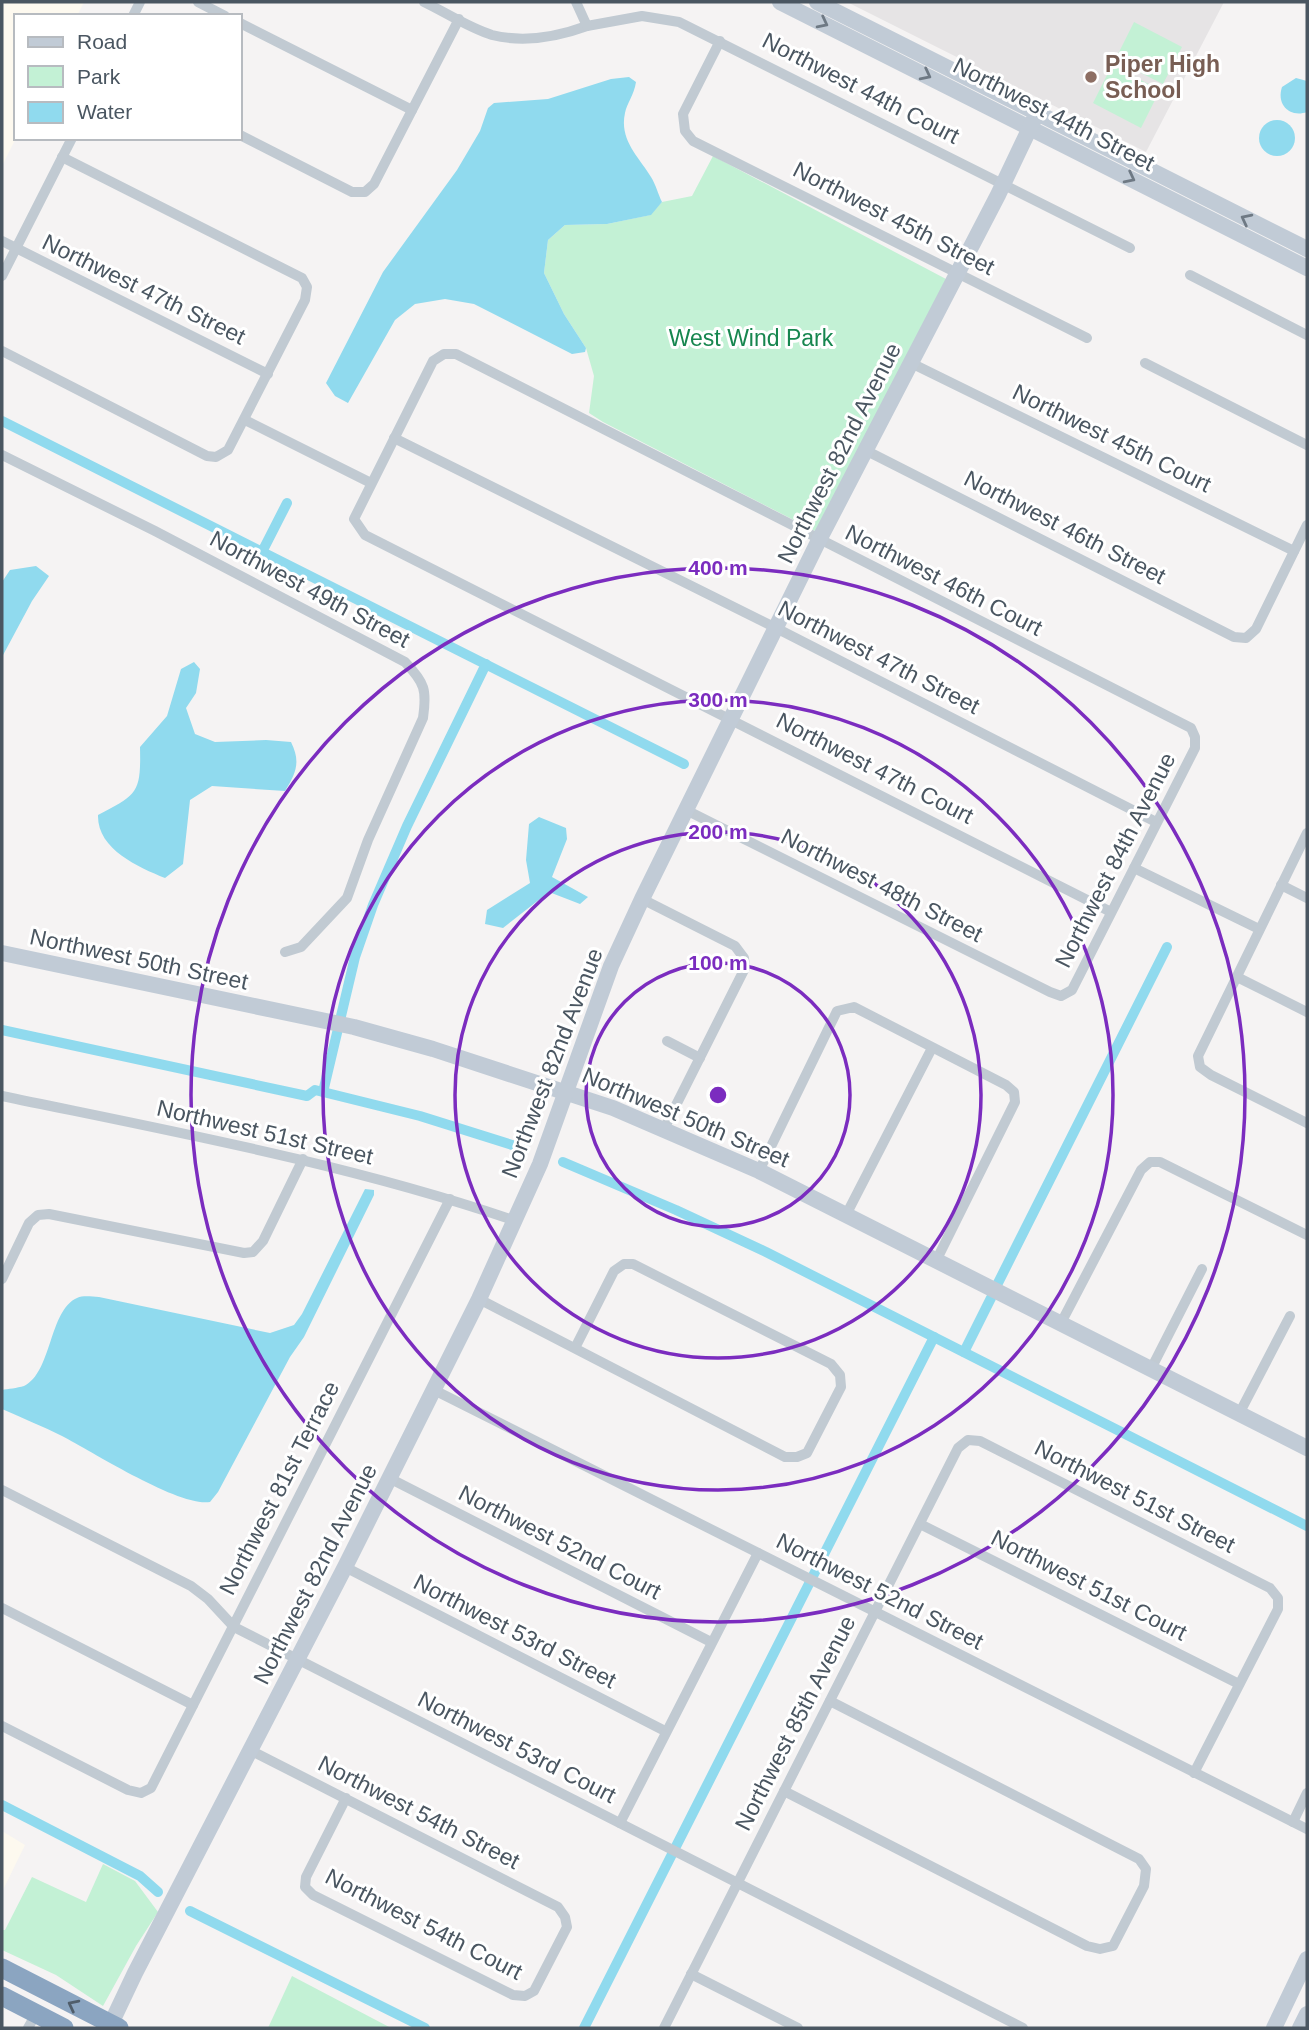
<svg xmlns="http://www.w3.org/2000/svg" width="1309" height="2030" font-family="Helvetica,sans-serif">
<rect width="100%" height="100%" fill="#f5f3f3"/>
<g fill="#fdf9ef">
<polygon points="2,2 84,2 77,16 16,16 16,138 2,166"/>
<polygon points="2,1831 25,1845 2,1892"/>
</g>
<polygon fill="#e6e4e5" points="847,2 1224,2 1146,152"/>
<g fill="#c3f1d5">
<polygon points="1134,22 1182,47 1163,84 1115,60"/>
<polygon points="1112,65 1160,90 1141,128 1093,103"/>
<polygon points="713,156 946,279 817,532 603,422 589,413 594,376 586,348 564,314 544,273 548,240 565,225 607,224 650,215 662,202 692,196"/>
<polygon points="103,1864 135,1881 158,1912 136,1946 103,2006 56,1975 2,1950 2,1930 5,1930 32,1877 86,1902"/>
<polygon points="292,1976 391,2028 268,2028"/>
</g>
<g fill="#90daee">
<path d="M629,77l7,5c-2,13 -9,21 -11,31 -6,27 14,44 26,64 5,8 7,17 11,25l-11,13 -44,9 -42,1 -17,15 -4,33 20,41 22,34 -1,4 -13,2 -98,-50 -29,-5 -30,5 -20,16 -47,83 -13,-7 -9,-13 57,-111 74,-102 23,-39 8,-23 6,-5 54,-4 63,-20z"/>
<path d="M1296,78l11,3v31c-17,6 -31,-7 -25,-25z"/>
<circle cx="1277" cy="138" r="18"/>
<polygon points="36,566 49,576 32,601 2,657 2,582 10,570"/>
<path d="M194,662l6,7 -4,24 -10,15 9,26 20,8 51,-2 25,2c10,20 5,31 -6,49l-73,-5 -22,14 -7,64 -18,14c-27,-11 -68,-29 -67,-63 40,-21 43,-22 42,-68l27,-31 14,-47z"/>
<polygon points="539,817 566,828 567,839 552,877 588,897 580,904 549,892 503,928 485,924 487,910 530,883 526,860 529,824"/>
<path d="M365,1189l9,1v5l-70,142 -14,20 -72,135 -8,10c-31,5 -117,-50 -148,-66 -20,-10 -40,-18 -60,-27v-19c6,-1 15,-2 22,-4 28,-13 25,-76 53,-88 7,-3 15,-1 22,-1l171,36 24,-8 8,-11z"/>
</g>
<g fill="none" stroke-linecap="round" stroke-linejoin="round">
<g stroke="#90daee" stroke-width="10">
<polyline points="2,421 684,764"/>
<polyline points="262,552 287,503"/>
<polyline points="2,1030 307,1096 315,1090 420,1116 525,1149"/>
<polyline points="323,1092 355,957 373,905 407,826 486,664"/>
<polyline points="563,1162 676,1210 766,1252 1307,1526"/>
<polyline points="998,1283 1167,947"/>
<polyline points="964,1352 991,1298"/>
<polyline points="2,1805 140,1876 158,1892"/>
<polyline points="190,1911 425,2028"/>
<polyline points="584,2028 934,1337"/>
</g>
<g stroke="#c1cad2" stroke-width="10">
<polyline points="198,2 225,16"/>
<path d="M424,2c21,10 45,26 68,33 32,8 65,2 95,-9"/>
<polyline points="576,2 587,26 642,16 679,22 1130,248"/>
<polyline points="133,16 140,2"/>
<polyline points="240,23 412,110"/>
<polyline points="720,41 683,114 685,131 693,141 1087,338"/>
<polyline points="240,135 352,192 365,192 374,184 459,19"/>
<polyline points="2,241 268,374"/>
<polyline points="1190,275 1307,335"/>
<polyline points="2,276 72,138"/>
<polyline points="2,351 207,456 216,457 228,450 305,300 307,287 302,278 62,157"/>
<polyline points="911,363 1294,551"/>
<polyline points="1145,363 1307,445"/>
<polyline points="245,420 371,483"/>
<polyline points="394,438 776,628 1156,822"/>
<polyline points="865,450 1234,637 1246,638 1256,629 1307,525"/>
<path d="M2,455l153,76 250,131c20,21 22,28 18,56l-55,122 -21,58 -46,49 -16,5"/>
<polyline points="686,810 1050,992 1061,996 1072,990 1195,748 1195,737 1191,728 456,354 444,354 433,361 354,519 365,535 1111,912"/>
<polyline points="1307,833 1198,1056 1200,1067 1211,1075 1307,1123"/>
<polyline points="1134,868 1259,929"/>
<polyline points="1281,885 1307,898"/>
<polyline points="642,899 735,946 744,958 745,968 664,1129"/>
<polyline points="1237,977 1307,1012"/>
<polyline points="667,1041 700,1058"/>
<path d="M2,1096c173,36 347,68 514,125"/>
<polyline points="759,1171 837,1011 854,1007 1006,1085 1014,1092 1015,1102 936,1261"/>
<polyline points="846,1215 932,1048"/>
<polyline points="2,1279 29,1223 38,1215 49,1214 244,1253 253,1252 263,1241 303,1159"/>
<polyline points="479,1299 785,1457 797,1457 807,1453 841,1387 840,1375 831,1364 633,1264 624,1264 614,1271 575,1348"/>
<polyline points="1061,1323 1141,1170 1150,1162 1160,1162 1307,1235"/>
<polyline points="1151,1369 1202,1269"/>
<polyline points="434,1390 1307,1829"/>
<polyline points="1239,1414 1290,1316"/>
<polyline points="389,1478 711,1642"/>
<polyline points="2,1490 191,1586 208,1599 234,1627 1023,2028"/>
<polyline points="920,1524 1239,1684"/>
<polyline points="345,1567 665,1731"/>
<polyline points="2,1608 193,1705"/>
<polyline points="2,1726 128,1790 141,1793 151,1788 450,1199"/>
<polyline points="250,1750 558,1907 565,1917 567,1927 534,1991 525,1996 513,1995 313,1895 305,1887 306,1877 346,1798"/>
<polyline points="784,1791 1087,1946 1100,1949 1113,1946 1144,1886 1146,1869 1139,1859 830,1701"/>
<polyline points="1293,1822 1307,1793"/>
<polyline points="620,1823 758,1553"/>
<polyline points="691,1974 798,2028"/>
<polyline points="28,2028 36,2014"/>
<polyline points="664,2028 958,1448 968,1440 980,1441 1270,1588 1278,1598 1278,1609 1194,1773"/>
</g>
<g stroke="#c1cbd6" stroke-width="16">
<polyline points="780,2 1307,268"/>
<polyline points="817,2 1307,249"/>
<polyline points="2,953 354,1027 433,1049 613,1108 759,1171 1307,1448"/>
<polyline points="109,2028 135,1973 345,1567 479,1299 540,1164 611,966 642,899 819,540 998,195 1037,113"/>
<polyline points="1274,2028 1307,1959"/>
<polyline points="1300,2028 1307,2014"/>
</g>
<g stroke="#8ba5c1" stroke-width="19">
<polyline points="2,1968 119,2028"/>
<polyline points="2,1996 64,2028"/>
</g>
</g>
<defs><path id="oneway-chevron" d="M-2-3.5L2.5 0L-2 3.5" fill="none" stroke-width="1.6" stroke-linecap="round" stroke-linejoin="round" transform="scale(1.75)"/></defs>
<g stroke="#6e7984">
<use href="#oneway-chevron" transform="translate(823 23) rotate(27)"/>
<use href="#oneway-chevron" transform="translate(926 75) rotate(27)"/>
<use href="#oneway-chevron" transform="translate(1130 178) rotate(27)"/>
<use href="#oneway-chevron" transform="translate(1246 219) rotate(-153)"/>
</g>
<use stroke="#505e6b" href="#oneway-chevron" transform="translate(73 2005) rotate(-153)"/>
<g fill="none" stroke="#7b2cbf" stroke-width="3.5">
<circle cx="718" cy="1095" r="132"/>
<circle cx="718" cy="1095" r="263"/>
<circle cx="718" cy="1095" r="395"/>
<circle cx="718" cy="1095" r="527"/>
</g>
<circle fill="#8d6e63" stroke="#fff" stroke-width="2.5" cx="1091" cy="77" r="7"/>
<g text-anchor="middle" stroke-width="6" stroke-linejoin="round" paint-order="stroke">
<g font-size="23" font-weight="bold" fill="#785e54" stroke="#fff" text-anchor="start">
<text x="1105" y="72">Piper High<tspan x="1105" dy="26">School</tspan></text>
</g>
<g font-size="23" fill="#4a5661" stroke="#fff">
<text transform="translate(861 88) rotate(27)" y="8">Northwest 44th Court</text>
<text transform="translate(1054 114) rotate(27)" y="8">Northwest 44th Street</text>
<text transform="translate(894 218) rotate(27)" y="8">Northwest 45th Street</text>
<text transform="translate(144 289) rotate(26)" y="8">Northwest 47th Street</text>
<text transform="translate(1112 438) rotate(26)" y="8">Northwest 45th Court</text>
<text transform="translate(839 453) rotate(-63)" y="8">Northwest 82nd Avenue</text>
<text transform="translate(1065 527) rotate(27)" y="8">Northwest 46th Street</text>
<text transform="translate(944 580) rotate(27)" y="8">Northwest 46th Court</text>
<text transform="translate(310 589) rotate(28)" y="8">Northwest 49th Street</text>
<text transform="translate(879 657) rotate(27)" y="8">Northwest 47th Street</text>
<text transform="translate(875 768) rotate(27)" y="8">Northwest 47th Court</text>
<text transform="translate(1115 860) rotate(-63)" y="8">Northwest 84th Avenue</text>
<text transform="translate(882 885) rotate(27)" y="8">Northwest 48th Street</text>
<text transform="translate(139 959) rotate(12)" y="8">Northwest 50th Street</text>
<text transform="translate(552 1063) rotate(-69)" y="8">Northwest 82nd Avenue</text>
<text transform="translate(686 1117) rotate(23)" y="8">Northwest 50th Street</text>
<text transform="translate(265 1132) rotate(13)" y="8">Northwest 51st Street</text>
<text transform="translate(279 1488) rotate(-63)" y="8">Northwest 81st Terrace</text>
<text transform="translate(1135 1496) rotate(27)" y="8">Northwest 51st Street</text>
<text transform="translate(560 1542) rotate(27)" y="8">Northwest 52nd Court</text>
<text transform="translate(315 1574) rotate(-63)" y="8">Northwest 82nd Avenue</text>
<text transform="translate(1089 1585) rotate(27)" y="8">Northwest 51st Court</text>
<text transform="translate(880 1591) rotate(27)" y="8">Northwest 52nd Street</text>
<text transform="translate(515 1631) rotate(27)" y="8">Northwest 53rd Street</text>
<text transform="translate(795 1723) rotate(-63)" y="8">Northwest 85th Avenue</text>
<text transform="translate(517 1747) rotate(27)" y="8">Northwest 53rd Court</text>
<text transform="translate(419 1812) rotate(27)" y="8">Northwest 54th Street</text>
<text transform="translate(424 1924) rotate(27)" y="8">Northwest 54th Court</text>
</g>
<g font-size="23" fill="#17864f" stroke="#fff">
<text x="751" y="346">West Wind Park</text>
</g>
</g>
<circle cx="718" cy="1095" r="10" fill="#7b2cbf" stroke="#fff" stroke-width="3.5"/>
<g font-size="21" text-anchor="middle" font-weight="bold" fill="#7b2cbf" stroke="#fff" stroke-width="6" stroke-linejoin="round" paint-order="stroke">
<text x="718" y="575">400 m</text>
<text x="718" y="707">300 m</text>
<text x="718" y="839">200 m</text>
<text x="718" y="970">100 m</text>
</g>
<rect width="1309" height="2030" fill="none" stroke="#4a5661" stroke-width="7"/>
<rect x="14" y="14" width="228" height="126" fill="#ffffff" stroke="#b7bbc0" stroke-width="2"/>
<rect x="28" y="37" width="35" height="10" fill="#c1cbd6" stroke="#b7bbc0" stroke-width="2"/>
<text x="77" y="49" font-size="21" fill="#4a5661">Road</text>
<rect x="28" y="66" width="35" height="21" fill="#c3f1d5" stroke="#b7bbc0" stroke-width="2"/>
<text x="77" y="84" font-size="21" fill="#4a5661">Park</text>
<rect x="28" y="102" width="35" height="21" fill="#90daee" stroke="#b7bbc0" stroke-width="2"/>
<text x="77" y="119" font-size="21" fill="#4a5661">Water</text>
</svg>
